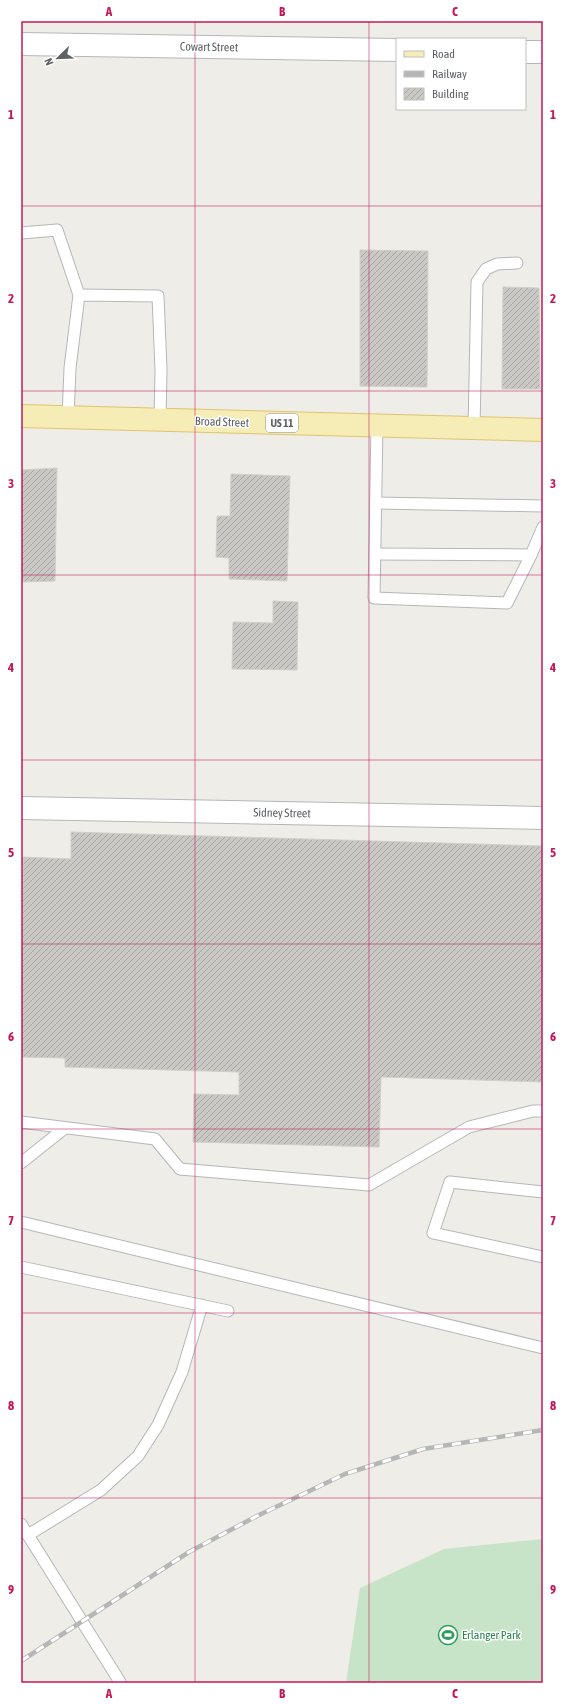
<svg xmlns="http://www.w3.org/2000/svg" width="564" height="1704" font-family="'Asap Condensed',sans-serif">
<defs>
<pattern id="building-hatch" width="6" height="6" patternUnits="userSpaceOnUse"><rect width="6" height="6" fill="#cac8c4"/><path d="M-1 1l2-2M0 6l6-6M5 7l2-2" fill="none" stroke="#a7a6a3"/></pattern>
</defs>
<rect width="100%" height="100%" fill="#efede7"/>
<polygon fill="#c7e3c8" points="543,1539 543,1683 346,1683 360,1588 444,1549"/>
<g fill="url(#building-hatch)" stroke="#d3cfc6">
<polygon points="360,250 428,251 427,387 360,386"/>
<polygon points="503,287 539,288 540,389 502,389"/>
<polygon points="57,468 55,581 21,582 21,470"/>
<polygon points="231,474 290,476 287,581 229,579 229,558 216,557 217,516 230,516"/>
<polygon points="273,601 298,602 297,670 232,669 233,622 273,623"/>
<polygon points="71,832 543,846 543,1082 381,1077 379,1147 193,1142 194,1094 239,1095 239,1072 65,1067 65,1058 21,1057 23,857 71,859"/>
</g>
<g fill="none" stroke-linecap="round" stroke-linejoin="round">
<defs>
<g id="lane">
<polyline points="21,233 57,230 79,295"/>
<polyline points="68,418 70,368 79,295 158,296 161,370 160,420"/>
<polyline points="377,426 374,598 507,603 531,555 543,527"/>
<polyline points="474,428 477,282 486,269 497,264 517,263"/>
<polyline points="376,503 543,506"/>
<polyline points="375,554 531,555"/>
<polyline points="21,1122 155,1139 180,1169 369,1185 469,1127 533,1111 543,1111"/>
<polyline points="21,1163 65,1128"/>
<polyline points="543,1192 450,1182 433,1233 543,1257"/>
<polyline points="21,1222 543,1348"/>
<polyline points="21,1267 228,1311"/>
<polyline points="21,1524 120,1682"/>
<polyline points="28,1535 101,1490 138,1456 158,1425 182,1372 202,1305"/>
</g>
<g id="street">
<polyline points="21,44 397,50"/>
<polyline points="525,52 543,52"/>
<polyline points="21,808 543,818"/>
</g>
<polyline id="primary" points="21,416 543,430"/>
</defs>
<use href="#lane" stroke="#b4b7ba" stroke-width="13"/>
<use href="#street" stroke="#b4b7ba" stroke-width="24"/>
<use href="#primary" stroke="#e0c36f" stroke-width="24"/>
<use href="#lane" stroke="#fff" stroke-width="11"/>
<use href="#street" stroke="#fff" stroke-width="22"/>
<use href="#primary" stroke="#f5ecb6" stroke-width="22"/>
<defs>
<polyline id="rail" points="21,1661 189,1552 257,1516 345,1474 423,1449 543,1430"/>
</defs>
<use href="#rail" stroke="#b5b6b6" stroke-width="4.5"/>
<use href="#rail" stroke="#fff" stroke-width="3" stroke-dasharray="9" stroke-linecap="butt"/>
</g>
<path fill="none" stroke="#c2185b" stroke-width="1" stroke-opacity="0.55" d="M195,21v1662M369,21v1662M21,206h522M21,391h522M21,575h522M21,760h522M21,944h522M21,1129h522M21,1313h522M21,1498h522"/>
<defs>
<symbol id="stadium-ring" viewBox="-11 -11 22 22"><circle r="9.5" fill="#fff" stroke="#2e9e5b" stroke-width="1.5"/><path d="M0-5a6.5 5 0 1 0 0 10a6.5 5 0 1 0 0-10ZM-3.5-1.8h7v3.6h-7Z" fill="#2e9e5b"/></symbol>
</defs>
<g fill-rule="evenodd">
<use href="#stadium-ring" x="437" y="1624" width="22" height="22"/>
</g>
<g text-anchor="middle" stroke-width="3" stroke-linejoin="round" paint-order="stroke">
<rect fill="#fff" stroke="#8f9193" stroke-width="1" x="266" y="414" width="32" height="18" rx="3"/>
<g font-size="11" font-weight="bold" fill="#5f6265">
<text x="282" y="427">US 11</text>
</g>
<g font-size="12" fill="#5f6265" stroke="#fff">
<text transform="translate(209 47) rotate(1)" y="4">Cowart Street</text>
<text transform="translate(222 422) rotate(2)" y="4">Broad Street</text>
<text transform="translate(282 813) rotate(1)" y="4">Sidney Street</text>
</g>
<g font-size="12" fill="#27864d" stroke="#fff" text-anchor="start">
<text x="462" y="1639">Erlanger Park</text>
</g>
</g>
<rect width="564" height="1704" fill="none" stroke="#ffffff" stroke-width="44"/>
<rect x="396" y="38" width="130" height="72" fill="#ffffff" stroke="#bfc0c1"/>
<rect x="404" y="51" width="20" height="6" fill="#f5ecb6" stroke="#bfc0c1"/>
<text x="432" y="58" font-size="12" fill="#5f6265">Road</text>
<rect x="404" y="71" width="20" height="6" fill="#b5b6b6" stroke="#bfc0c1"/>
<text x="432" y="78" font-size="12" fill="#5f6265">Railway</text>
<rect x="404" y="88" width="20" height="12" fill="url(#building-hatch)" stroke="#bfc0c1"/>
<text x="432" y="98" font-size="12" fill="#5f6265">Building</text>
<g transform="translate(58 58) rotate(247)" stroke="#ffffff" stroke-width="3" paint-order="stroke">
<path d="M0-3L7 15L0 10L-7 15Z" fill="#5f6265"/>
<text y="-6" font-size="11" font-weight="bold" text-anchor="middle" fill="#5f6265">N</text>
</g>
<rect x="22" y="22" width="520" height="1660" fill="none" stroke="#c2185b" stroke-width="1.5"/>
<g font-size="13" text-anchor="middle" font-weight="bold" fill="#c2185b">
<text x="109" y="16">A</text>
<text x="282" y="16">B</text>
<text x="455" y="16">C</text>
<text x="11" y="119">1</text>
<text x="553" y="119">1</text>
<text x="11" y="303">2</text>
<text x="553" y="303">2</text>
<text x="11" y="488">3</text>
<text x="553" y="488">3</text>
<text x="11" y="672">4</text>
<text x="553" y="672">4</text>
<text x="11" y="857">5</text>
<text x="553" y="857">5</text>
<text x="11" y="1041">6</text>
<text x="553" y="1041">6</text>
<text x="11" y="1225">7</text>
<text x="553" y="1225">7</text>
<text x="11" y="1410">8</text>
<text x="553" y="1410">8</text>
<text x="11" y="1594">9</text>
<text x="553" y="1594">9</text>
<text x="109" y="1698">A</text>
<text x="282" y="1698">B</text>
<text x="455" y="1698">C</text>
</g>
</svg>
